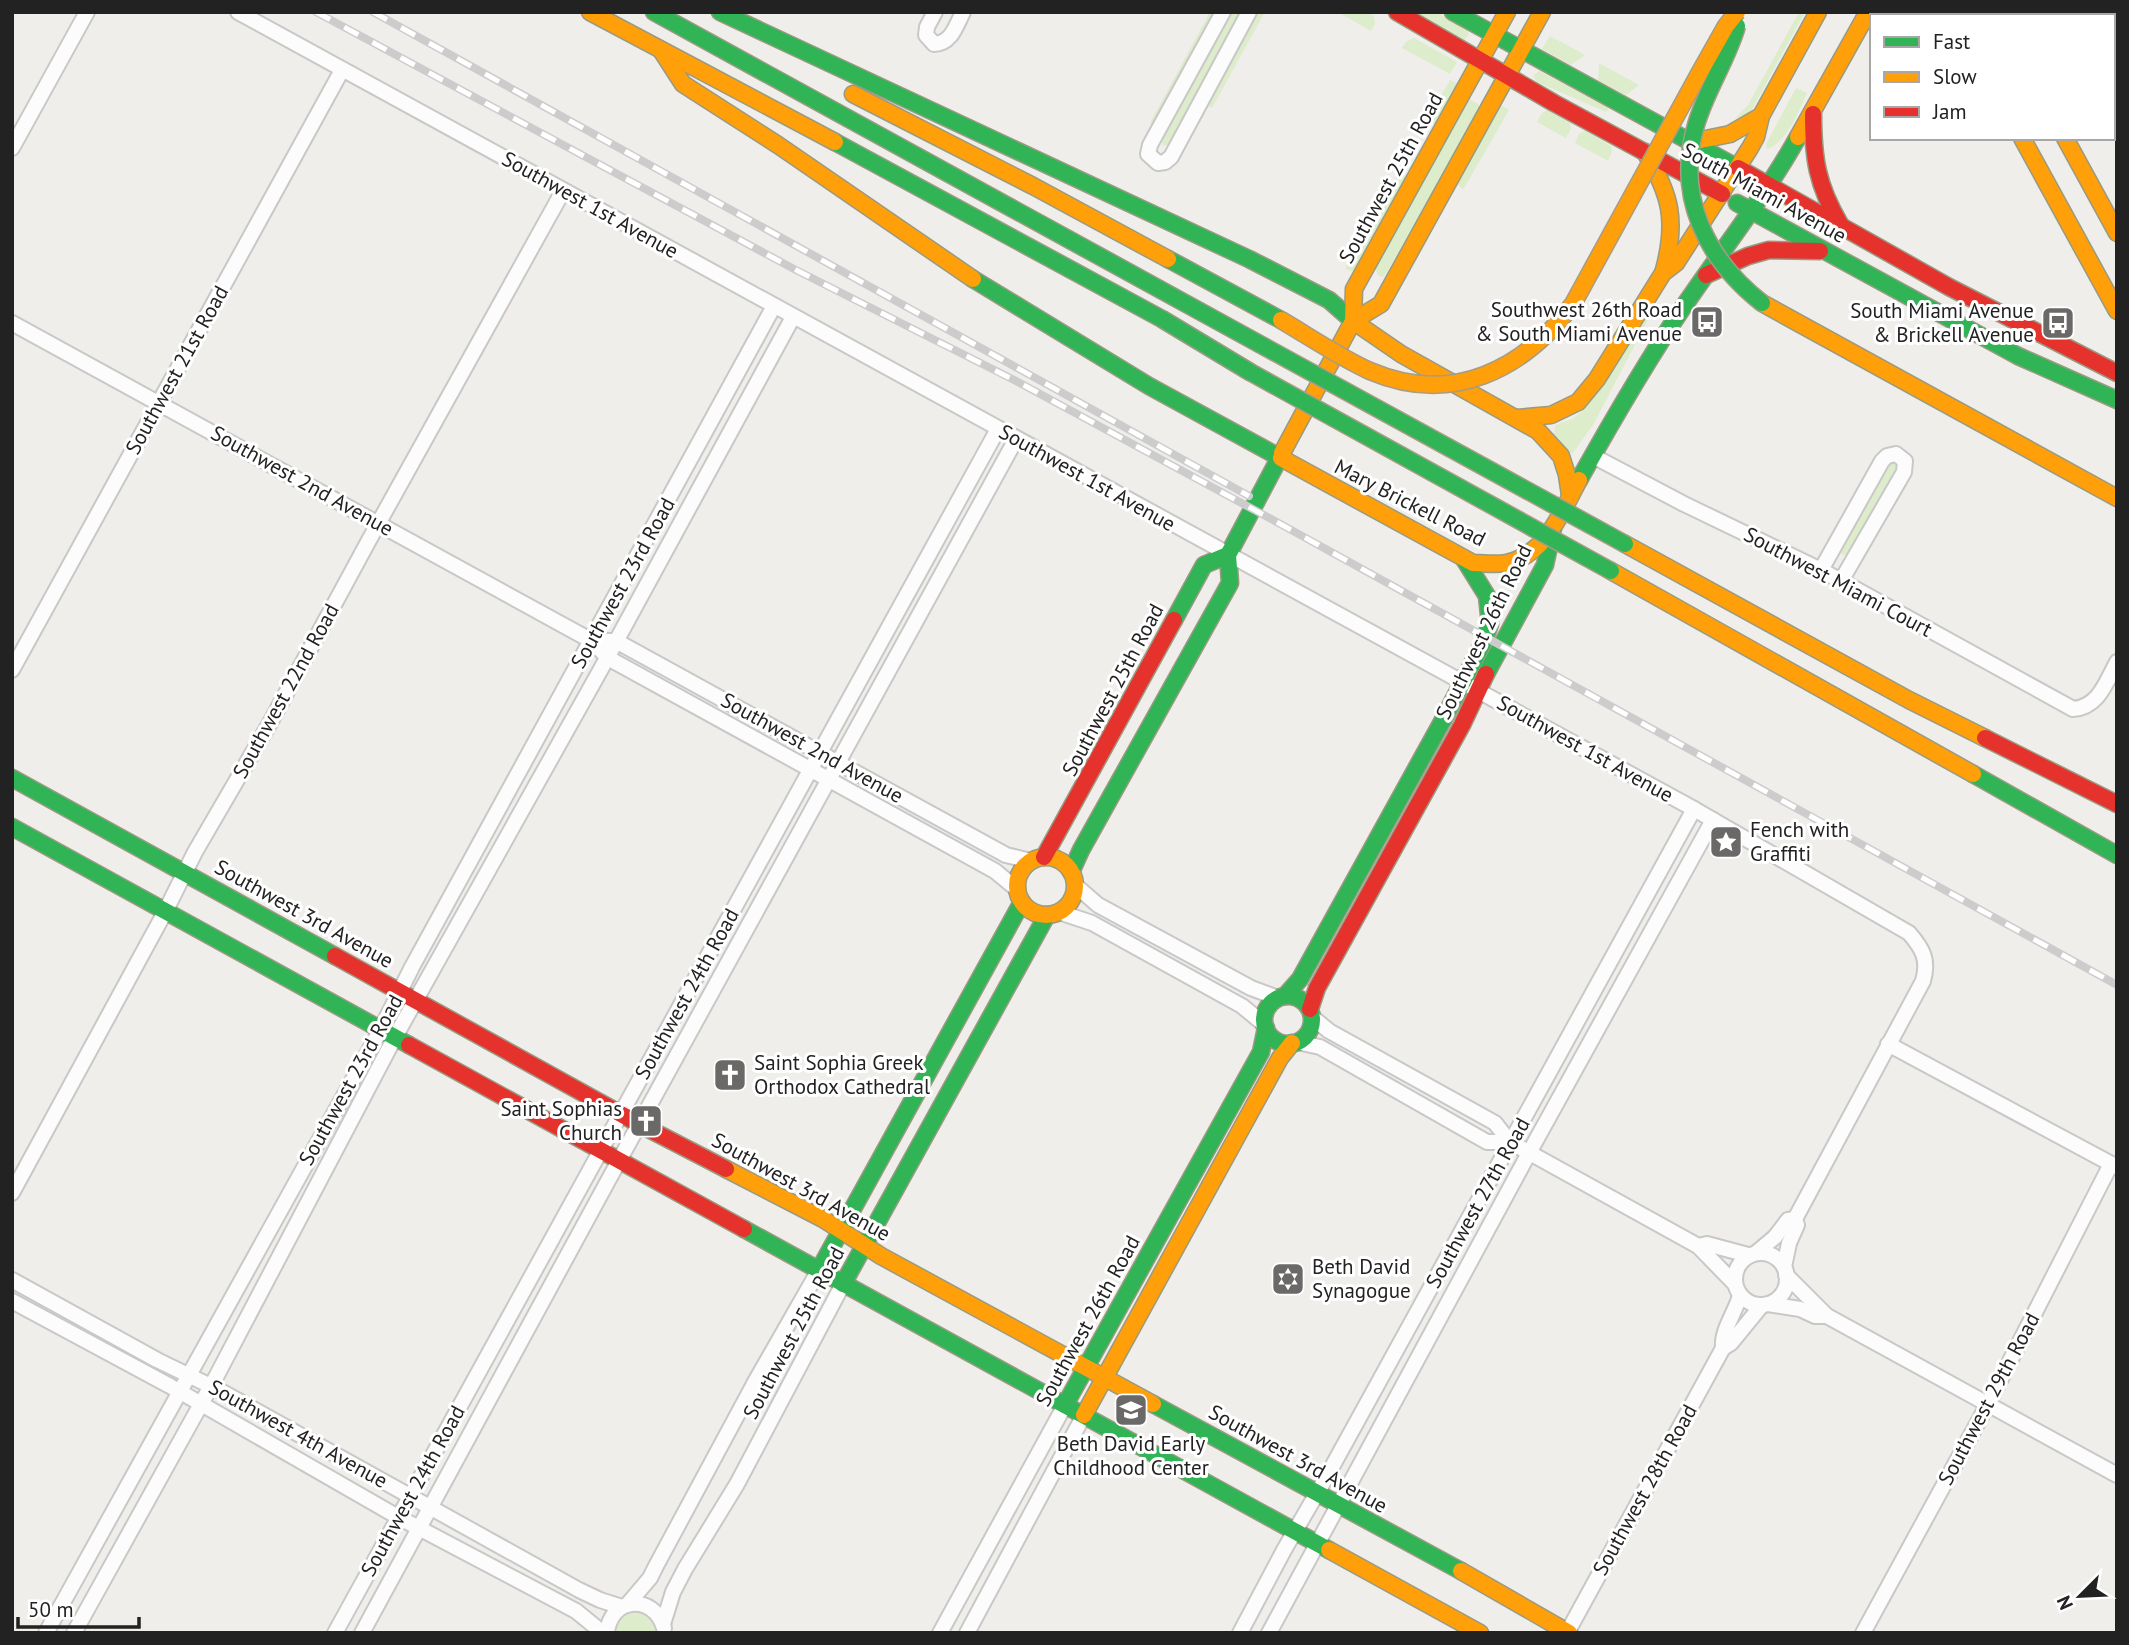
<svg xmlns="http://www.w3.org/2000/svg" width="2129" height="1645" font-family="'PT Sans',sans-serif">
<rect width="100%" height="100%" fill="#f0eeeb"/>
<g fill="#ddeccb">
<polygon points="1210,12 1215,12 1154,124 1150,123"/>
<polygon points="1230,12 1243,12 1170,144 1163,146 1161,138"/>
<polygon points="1258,12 1265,12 1212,108 1207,105"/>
<polygon points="1342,12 1368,12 1374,16 1375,24 1371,31 1341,14"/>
<polygon points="1406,12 1437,12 1466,28 1469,34 1465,40"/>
<polygon points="1799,12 1805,12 1750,113 1734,119 1748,105"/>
<polygon points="1550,36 1585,55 1571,65 1542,49"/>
<polygon points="1414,38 1457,62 1450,74 1402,48 1406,42"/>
<polygon points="1599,63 1639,85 1626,95 1598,80"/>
<polygon points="1539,71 1609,108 1606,112 1537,82 1533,76"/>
<polygon points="1450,80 1458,84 1436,125 1426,122"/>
<path d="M1796,88l11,5c-9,18 -19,49 -40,56l-1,-5z"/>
<polygon points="1471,100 1478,104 1480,109 1384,277 1379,276 1374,267 1468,101"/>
<polygon points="1501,105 1509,110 1463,190 1458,184"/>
<polygon points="1547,110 1570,123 1571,129 1566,138 1537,122 1542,113"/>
<polygon points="1585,131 1611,146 1612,152 1608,161 1575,143 1579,134"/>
<polygon points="1399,171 1406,177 1355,272 1345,269"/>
<polygon points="1650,311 1652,312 1593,425 1572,454 1554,434 1555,425 1572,419 1580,413"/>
<polygon points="1893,463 1898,467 1897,472 1849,554 1842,555 1840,550 1887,467"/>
<path d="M634,1612c13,2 20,8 22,21h-41c2,-12 8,-18 19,-21z"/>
</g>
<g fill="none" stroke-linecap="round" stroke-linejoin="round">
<defs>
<g id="street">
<path d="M238,12l1456,797 215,124c14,16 20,27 14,48l-128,238 2,6 -8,18 -5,24"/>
<path d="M935,12l-8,15 -1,8 8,9c17,0 22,-18 29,-32"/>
<polyline points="1223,12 1150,145 1148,154 1158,163 1165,162 1171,157 1249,12"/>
<polyline points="2088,12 2095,16"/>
<polyline points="2113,26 2117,28"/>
<polyline points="12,148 87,12"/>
<polyline points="12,323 592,641 608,658 995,871 1018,890"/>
<path d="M1593,456l91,48 137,66 252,139c26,-2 33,-27 44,-47"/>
<polyline points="1821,570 1882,461 1887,456 1896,454 1905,461 1904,472 1841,581"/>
<polyline points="607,641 616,641 1006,855 1031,861"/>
<polyline points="12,670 342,70"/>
<polyline points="1075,885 1098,905 1251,988 1278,998"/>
<polyline points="1059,912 1092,923 1242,1006 1265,1025"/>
<polyline points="1312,1017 1329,1031 1495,1123 1510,1142 1698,1246 1735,1284"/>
<polyline points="1297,1042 1320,1047 1487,1142 1510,1142"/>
<polyline points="1888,1044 2117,1167"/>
<polyline points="12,1193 165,912 195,852 270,723 368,542 563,191"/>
<polyline points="1698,1246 1707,1244 1748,1255"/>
<polyline points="1756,1253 1775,1237 1788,1220 1795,1219"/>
<circle cx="1761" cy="1279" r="26"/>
<polyline points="1786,1275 1827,1316 2117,1475"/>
<polyline points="12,1280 157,1360 219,1390 579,1590 600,1600 622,1607"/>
<polyline points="12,1301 170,1386 398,1517 576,1611 603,1633"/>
<polyline points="1768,1304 1800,1309 1815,1316 1827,1316"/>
<path d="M1723,1348c-2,-18 13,-36 17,-53"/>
<polyline points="627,1605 650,1578 656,1566 755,1382 819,1270"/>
<polyline points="663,1624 673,1592 685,1569 737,1484 843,1284"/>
<polyline points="46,1633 381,1029 412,967 774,306"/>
<polyline points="74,1633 216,1377 395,1037 601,669 793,317"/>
<polyline points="335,1633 998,429"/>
<polyline points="362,1633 609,1179 1016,439"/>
<path d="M607,1633c3,-36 47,-40 57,-5"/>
<polyline points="940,1633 1065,1405"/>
<polyline points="967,1633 1084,1415"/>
<polyline points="1240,1633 1284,1550 1327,1476 1694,809"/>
<polyline points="1269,1633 1529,1153 1713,820"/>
<polyline points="1567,1633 1723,1348 1731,1343 1762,1305"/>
<polyline points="1863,1633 1988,1404 2111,1164"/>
</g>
<g id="fast">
<polyline points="654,12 1265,347"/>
<polyline points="720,12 1249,259 1329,300 1353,321"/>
<polyline points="1453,12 1738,168"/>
<polyline points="1991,12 1994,16"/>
<polyline points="835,142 1162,319 1250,372"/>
<polyline points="1737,203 2018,356 2117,400"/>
<polyline points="1168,259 1281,320"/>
<polyline points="973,279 1149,386 1281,458"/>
<path d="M1579,480c33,-59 67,-118 105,-174 38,-56 81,-110 114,-169"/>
<polyline points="1174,620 1204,565 1228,555"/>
<polyline points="1486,674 1545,565 1553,528"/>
<polyline points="1973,774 2117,855"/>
<polyline points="12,778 335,956"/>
<polyline points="12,827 409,1045"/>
<polyline points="1071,872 1081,850 1230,583 1228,555 1282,453"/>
<polyline points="1285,996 1300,979 1443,720 1484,641 1490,624 1487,596 1464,559"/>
<circle cx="1288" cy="1020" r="24"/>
<polyline points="744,1229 1329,1550"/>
<polyline points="819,1270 1022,902"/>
<polyline points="843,1284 1047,915"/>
<polyline points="1153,1404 1461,1571"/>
<polyline points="1065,1405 1261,1052 1266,1028"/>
</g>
<g id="slow">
<polyline points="590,12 835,142"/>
<polyline points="1948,12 1950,16"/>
<polyline points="661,50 683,84 778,145 973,279"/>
<polyline points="853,94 1033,186 1168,259"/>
<polyline points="1798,137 1868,12"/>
<polyline points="2022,138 2117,311"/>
<polyline points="2065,138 2117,233"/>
<polyline points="1691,142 1730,134 1761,116"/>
<path d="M1645,152c26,43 32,69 19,118"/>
<polyline points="1762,303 2117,498"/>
<polyline points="1353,321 1381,304 1542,12"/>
<polyline points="1353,321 1401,354 1538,431 1561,456 1567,475 1570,495"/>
<polyline points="1517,418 1551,415 1578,402 1597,379 1663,273 1676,263 1750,148 1756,137 1761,116 1818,12"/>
<polyline points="1282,453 1353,321 1354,289 1507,12"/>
<path d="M1281,458l192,105c11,0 22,2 33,0 39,-7 56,-52 73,-83"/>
<polyline points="1625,544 1909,700 1985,738"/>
<polyline points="1611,571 1973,774"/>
<circle cx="1046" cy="886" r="29"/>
<polyline points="726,1169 823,1219 881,1256 1153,1404"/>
<polyline points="1084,1415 1280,1058 1292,1043"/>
<polyline points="1329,1550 1480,1633"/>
<polyline points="1461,1571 1569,1633"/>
</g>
<g id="jam">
<polyline points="1397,12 1554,103 1722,194"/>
<polyline points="1895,16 1901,12"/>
<path d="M1813,114c0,44 4,71 27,110"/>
<polyline points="1738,168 1949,287 2117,373"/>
<polyline points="1706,275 1748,256 1769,250 1820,251"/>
<polyline points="1985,738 2117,804"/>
<polyline points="1044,857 1174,620"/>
<polyline points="335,956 639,1124 726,1169"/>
<polyline points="1310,1009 1317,988 1462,725 1486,674"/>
<polyline points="409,1045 744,1229"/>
</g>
</defs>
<use href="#street" stroke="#c9c8c7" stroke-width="18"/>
<use href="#fast" stroke="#999a82" stroke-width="19"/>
<use href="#slow" stroke="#999a82" stroke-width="19"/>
<use href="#jam" stroke="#999a82" stroke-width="19"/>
<use href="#street" stroke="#fdfcfc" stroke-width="14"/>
<use href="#fast" stroke="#30b455" stroke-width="16"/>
<use href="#slow" stroke="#ff9f0a" stroke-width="16"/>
<use href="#jam" stroke="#e5322d" stroke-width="16"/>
<defs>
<g id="rail">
<polyline points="316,12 794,269 1018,382 1284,526 2117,985"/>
<polyline points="373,12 1249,496"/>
</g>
</defs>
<use href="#rail" stroke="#ccc" stroke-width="8"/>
<use href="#rail" stroke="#fff" stroke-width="5" stroke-dasharray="16" stroke-linecap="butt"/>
<defs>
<g id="fast-bridge">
<path d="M1737,26c-10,35 -31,64 -41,99 -21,71 10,134 66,178"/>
<polyline points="1265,347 1625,544"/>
<polyline points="1250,372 1611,571"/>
</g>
<path id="slow-bridge" d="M1281,320c29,17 58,37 89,51 82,35 153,-1 203,-67l127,-232 26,-46 11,-14"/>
</defs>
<use href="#fast-bridge" stroke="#a79c86" stroke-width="19" stroke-linecap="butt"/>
<use href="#slow-bridge" stroke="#a79c86" stroke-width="19" stroke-linecap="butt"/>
<use href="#fast-bridge" stroke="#30b455" stroke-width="16"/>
<use href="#slow-bridge" stroke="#ff9f0a" stroke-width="16"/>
</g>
<defs>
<symbol id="bus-square" viewBox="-11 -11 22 22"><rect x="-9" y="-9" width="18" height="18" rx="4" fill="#6a6968" stroke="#fff"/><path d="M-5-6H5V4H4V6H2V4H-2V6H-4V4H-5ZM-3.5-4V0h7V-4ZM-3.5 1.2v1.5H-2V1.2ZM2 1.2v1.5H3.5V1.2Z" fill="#fff"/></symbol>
<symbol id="sight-square" viewBox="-11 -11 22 22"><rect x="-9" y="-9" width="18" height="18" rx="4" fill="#6a6968" stroke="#fff"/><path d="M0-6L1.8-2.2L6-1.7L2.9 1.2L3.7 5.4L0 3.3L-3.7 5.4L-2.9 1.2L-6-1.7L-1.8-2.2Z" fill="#fff"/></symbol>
<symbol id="church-square" viewBox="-11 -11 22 22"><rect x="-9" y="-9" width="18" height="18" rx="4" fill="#6a6968" stroke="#fff"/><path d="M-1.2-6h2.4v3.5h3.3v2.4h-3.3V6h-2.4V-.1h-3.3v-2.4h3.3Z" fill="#fff"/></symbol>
<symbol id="synagogue-square" viewBox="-11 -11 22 22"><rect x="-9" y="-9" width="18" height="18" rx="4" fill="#6a6968" stroke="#fff"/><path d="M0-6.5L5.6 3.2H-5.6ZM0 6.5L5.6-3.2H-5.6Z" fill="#fff"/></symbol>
<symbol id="school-square" viewBox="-11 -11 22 22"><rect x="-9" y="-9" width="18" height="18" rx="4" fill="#6a6968" stroke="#fff"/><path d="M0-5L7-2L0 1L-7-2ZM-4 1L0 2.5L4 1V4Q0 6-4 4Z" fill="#fff"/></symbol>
</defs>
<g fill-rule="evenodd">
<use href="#bus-square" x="1688" y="303" width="38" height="38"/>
<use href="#bus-square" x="2039" y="304" width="38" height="38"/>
<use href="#sight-square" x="1707" y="823" width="38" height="38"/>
<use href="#church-square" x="711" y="1056" width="38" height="38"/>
<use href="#church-square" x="627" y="1102" width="38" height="38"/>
<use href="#synagogue-square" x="1269" y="1260" width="38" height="38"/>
<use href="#school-square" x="1112" y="1391" width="38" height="38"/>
</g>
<g text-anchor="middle" stroke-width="6" stroke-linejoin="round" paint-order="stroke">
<g font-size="21" fill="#222" stroke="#fff">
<text transform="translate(1391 178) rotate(-61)" y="7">Southwest 25th Road</text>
<text transform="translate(1764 193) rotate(29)" y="7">South Miami Avenue</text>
<text transform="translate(590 205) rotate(29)" y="7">Southwest 1st Avenue</text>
<text transform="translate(177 370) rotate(-61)" y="7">Southwest 21st Road</text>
<text transform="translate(1087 478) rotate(29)" y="7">Southwest 1st Avenue</text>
<text transform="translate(302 481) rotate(29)" y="7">Southwest 2nd Avenue</text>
<text transform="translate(1410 503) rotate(27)" y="7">Mary Brickell Road</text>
<text transform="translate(1838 582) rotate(28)" y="7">Southwest Miami Court</text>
<text transform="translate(623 583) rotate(-61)" y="7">Southwest 23rd Road</text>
<text transform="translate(1484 632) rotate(-64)" y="7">Southwest 26th Road</text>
<text transform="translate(1113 690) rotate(-62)" y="7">Southwest 25th Road</text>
<text transform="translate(286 691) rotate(-61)" y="7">Southwest 22nd Road</text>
<text transform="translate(812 748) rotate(29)" y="7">Southwest 2nd Avenue</text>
<text transform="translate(1585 749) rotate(29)" y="7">Southwest 1st Avenue</text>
<text transform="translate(304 914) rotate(29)" y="7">Southwest 3rd Avenue</text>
<text transform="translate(687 994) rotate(-61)" y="7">Southwest 24th Road</text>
<text transform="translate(351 1080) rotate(-61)" y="7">Southwest 23rd Road</text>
<text transform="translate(801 1187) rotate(29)" y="7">Southwest 3rd Avenue</text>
<text transform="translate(1478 1203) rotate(-61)" y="7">Southwest 27th Road</text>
<text transform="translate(1088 1321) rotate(-61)" y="7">Southwest 26th Road</text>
<text transform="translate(794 1333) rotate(-62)" y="7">Southwest 25th Road</text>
<text transform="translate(1989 1399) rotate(-62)" y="7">Southwest 29th Road</text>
<text transform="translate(298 1434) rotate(29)" y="7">Southwest 4th Avenue</text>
<text transform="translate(1298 1459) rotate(29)" y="7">Southwest 3rd Avenue</text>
<text transform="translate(1645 1490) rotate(-61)" y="7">Southwest 28th Road</text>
<text transform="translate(413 1491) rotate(-61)" y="7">Southwest 24th Road</text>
</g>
<g font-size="21" fill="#222" stroke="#fff" text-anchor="end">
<text x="1682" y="317">Southwest 26th Road<tspan x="1682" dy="24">&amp; South Miami Avenue</tspan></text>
<text x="2034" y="318">South Miami Avenue<tspan x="2034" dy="24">&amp; Brickell Avenue</tspan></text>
<text x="1750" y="837" text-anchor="start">Fench with<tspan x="1750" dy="24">Graffiti</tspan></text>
<text x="754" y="1070" text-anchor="start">Saint Sophia Greek<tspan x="754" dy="24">Orthodox Cathedral</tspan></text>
<text x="622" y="1116">Saint Sophias<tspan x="622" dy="24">Church</tspan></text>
<text x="1312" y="1274" text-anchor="start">Beth David<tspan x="1312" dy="24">Synagogue</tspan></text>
<text x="1131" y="1451" text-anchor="middle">Beth David Early<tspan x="1131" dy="24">Childhood Center</tspan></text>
</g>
</g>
<rect width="2129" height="1645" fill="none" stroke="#222222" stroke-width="28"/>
<rect x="1870" y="14" width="245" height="126" fill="#ffffff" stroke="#a7a7a7" stroke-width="2"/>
<rect x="1884" y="37" width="35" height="10" fill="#30b455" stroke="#a7a7a7" stroke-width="2"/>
<text x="1933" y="49" font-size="21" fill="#222222">Fast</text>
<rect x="1884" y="72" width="35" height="10" fill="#ff9f0a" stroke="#a7a7a7" stroke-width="2"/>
<text x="1933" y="84" font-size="21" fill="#222222">Slow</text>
<rect x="1884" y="107" width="35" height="10" fill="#e5322d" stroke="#a7a7a7" stroke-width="2"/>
<text x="1933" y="119" font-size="21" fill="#222222">Jam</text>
<g transform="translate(2080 1596) rotate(246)" stroke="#ffffff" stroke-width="5" paint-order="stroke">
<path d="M0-5L12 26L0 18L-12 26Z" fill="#222222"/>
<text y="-10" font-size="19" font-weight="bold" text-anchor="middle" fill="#222222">N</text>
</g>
<path d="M18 1617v10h121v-10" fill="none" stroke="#222222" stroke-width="3.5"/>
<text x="28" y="1617" font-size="21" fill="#222222" stroke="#ffffff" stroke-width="5" paint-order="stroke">50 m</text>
</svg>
